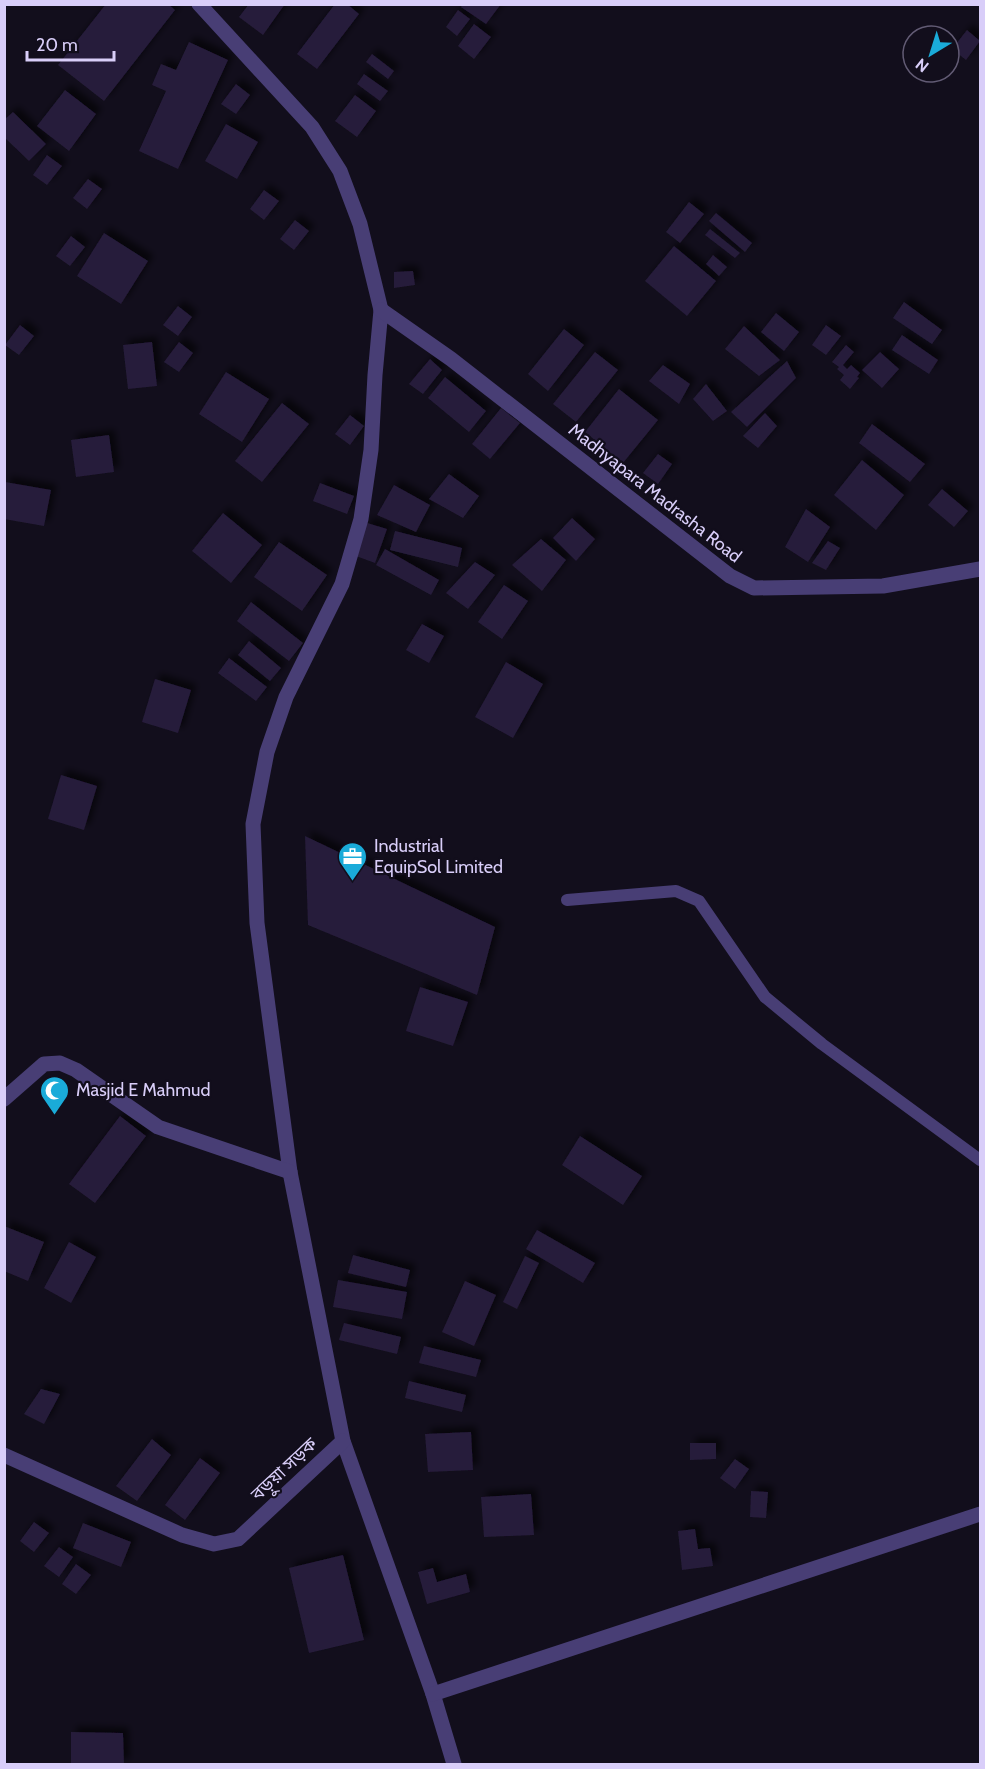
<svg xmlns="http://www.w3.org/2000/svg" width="985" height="1769" font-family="Cabin,'Noto Sans Bengali',sans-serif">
<defs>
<filter id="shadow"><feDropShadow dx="5.5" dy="-5.5" stdDeviation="3" flood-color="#0009"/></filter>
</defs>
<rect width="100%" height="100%" fill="#120e1c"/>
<g fill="#261c3a" filter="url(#shadow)">
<polygon points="106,4 168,4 175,10 104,101 58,65"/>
<polygon points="249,4 285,4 263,35 239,17"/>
<polygon points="335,4 347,4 359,14 317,69 297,54"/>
<polygon points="463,4 501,4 486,24 461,7"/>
<polygon points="458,10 470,19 457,36 446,27"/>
<polygon points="474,24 491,37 474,59 458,46"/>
<polygon points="967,30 980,41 966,60 952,49"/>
<polygon points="189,42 228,60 178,169 139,151 166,91 152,85 161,64 176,70"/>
<polygon points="372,54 394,71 388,79 366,62"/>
<polygon points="364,74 388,91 380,101 357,84"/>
<polygon points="236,84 250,95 236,114 221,104"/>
<polygon points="65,90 96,114 69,151 37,126"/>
<polygon points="355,95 376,111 357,137 335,121"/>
<polygon points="13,112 46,144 29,161 4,137 4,120"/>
<polygon points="226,124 258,142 237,179 205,161"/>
<polygon points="47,155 62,166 47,185 33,175"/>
<polygon points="88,179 102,189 87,209 73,198"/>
<polygon points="264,190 279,201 264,220 250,209"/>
<polygon points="689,202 704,214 680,243 666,232"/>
<polygon points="716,213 752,243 745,252 709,221"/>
<polygon points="295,220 309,231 294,250 280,239"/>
<polygon points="710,229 740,253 735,258 705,235"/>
<polygon points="104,233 148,261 121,304 77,276"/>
<polygon points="71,236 85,247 70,266 56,256"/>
<polygon points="674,246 716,281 687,316 645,281"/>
<polygon points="713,255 727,267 719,276 706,264"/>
<polygon points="413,271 415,285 394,288 394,272"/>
<polygon points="904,302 942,330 932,344 893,318"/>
<polygon points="178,306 192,317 178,336 163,325"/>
<polygon points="776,313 799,332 784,351 761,332"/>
<polygon points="20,325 34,336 19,355 5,345"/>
<polygon points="826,325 841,336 826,355 812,345"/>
<polygon points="744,326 780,360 759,376 725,349"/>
<polygon points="564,329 584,345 548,391 528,374"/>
<polygon points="902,335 938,360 929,374 892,350"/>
<polygon points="152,342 157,386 128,389 123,345"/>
<polygon points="179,342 193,353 179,372 164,362"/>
<polygon points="846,345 854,352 843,365 847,369 851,365 860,373 857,377 859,378 850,389 840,380 844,375 837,369 839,367 832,362"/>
<polygon points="595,352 618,370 576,422 553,404"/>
<polygon points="880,352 899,369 882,388 862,370"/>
<polygon points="430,359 442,370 423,394 409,384"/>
<polygon points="787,361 796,378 747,427 731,412"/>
<polygon points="663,365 690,384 679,404 649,381"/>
<polygon points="226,372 269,399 242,442 199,414"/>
<polygon points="445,377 486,411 469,432 428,398"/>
<polygon points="706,384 727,411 713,421 693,399"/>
<polygon points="619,389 658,420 623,463 585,432"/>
<polygon points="282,403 309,424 262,482 235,461"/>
<polygon points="501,408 520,423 490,459 472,444"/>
<polygon points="765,413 777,426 758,448 743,436"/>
<polygon points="350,415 364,426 350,445 335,434"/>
<polygon points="872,424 925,464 910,482 859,443"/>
<polygon points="109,435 114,472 76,477 71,440"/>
<polygon points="658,454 672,464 658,484 643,473"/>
<polygon points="862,460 904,495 876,530 834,495"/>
<polygon points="449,474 479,496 463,518 429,499"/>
<polygon points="5,482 51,490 44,526 4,519"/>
<polygon points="320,483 354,496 347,514 313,501"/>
<polygon points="394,485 430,505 416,532 377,515"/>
<polygon points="942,489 968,511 954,527 928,505"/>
<polygon points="806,509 830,527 808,562 785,547"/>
<polygon points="223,513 262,545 231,583 192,551"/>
<polygon points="572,518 595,539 576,561 553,538"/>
<polygon points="367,523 387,529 375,563 356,556"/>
<polygon points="395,531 462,548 458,567 390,550"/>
<polygon points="541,539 566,560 542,591 512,565"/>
<polygon points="828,541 840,548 826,570 812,563"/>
<polygon points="279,542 327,575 302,611 254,577"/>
<polygon points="385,549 439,580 431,595 376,565"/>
<polygon points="475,562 495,575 468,609 446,593"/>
<polygon points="504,585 528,601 502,639 478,622"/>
<polygon points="251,602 303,643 289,661 237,621"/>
<polygon points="422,624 444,636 429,663 406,650"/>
<polygon points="249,641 281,668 270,681 238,655"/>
<polygon points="229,658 267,687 256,701 218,673"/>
<polygon points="506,662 543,684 513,738 475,717"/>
<polygon points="155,679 191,690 178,733 142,722"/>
<polygon points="61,775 97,786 84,830 48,819"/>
<polygon points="305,836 495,927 477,995 308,925"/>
<polygon points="420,987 468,1002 453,1046 406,1031"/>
<polygon points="120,1116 146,1136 95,1203 69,1184"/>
<polygon points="580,1136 642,1176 623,1205 562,1165"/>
<polygon points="4,1226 44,1242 28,1281 4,1271"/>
<polygon points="537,1230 595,1263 583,1283 526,1249"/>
<polygon points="69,1242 96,1257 71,1303 44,1288"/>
<polygon points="353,1255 410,1270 406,1287 348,1273"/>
<polygon points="525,1256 539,1263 517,1309 503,1302"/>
<polygon points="338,1280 407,1292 402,1319 333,1307"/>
<polygon points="465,1281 496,1295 474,1346 442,1332"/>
<polygon points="344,1323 401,1337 397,1354 339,1340"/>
<polygon points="424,1346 481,1360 476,1377 419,1363"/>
<polygon points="409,1381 466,1395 462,1412 405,1398"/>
<polygon points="41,1389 60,1394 44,1424 24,1414"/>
<polygon points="471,1432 473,1470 428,1472 425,1434"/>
<polygon points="152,1439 171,1455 137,1501 116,1486"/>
<polygon points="690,1443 716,1443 716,1459 690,1460"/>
<polygon points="200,1458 220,1473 185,1520 165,1505"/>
<polygon points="735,1459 749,1469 735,1489 720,1478"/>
<polygon points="751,1491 768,1492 766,1518 750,1517"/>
<polygon points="531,1494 534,1535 484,1537 481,1497"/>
<polygon points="34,1522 49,1533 34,1552 20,1541"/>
<polygon points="83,1523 131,1542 121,1567 73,1548"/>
<polygon points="695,1529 698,1549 710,1548 713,1566 682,1570 678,1531"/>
<polygon points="59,1547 73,1557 59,1577 44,1566"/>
<polygon points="343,1555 364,1640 309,1653 289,1568"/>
<polygon points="76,1564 91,1575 76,1594 62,1584"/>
<polygon points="433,1568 437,1582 466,1574 470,1592 427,1604 418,1572"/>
<polygon points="71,1732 123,1733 124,1764 71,1764"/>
</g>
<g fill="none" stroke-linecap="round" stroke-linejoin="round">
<polyline stroke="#483e75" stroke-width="12" points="567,900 676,891 699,901 765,997 822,1044 980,1160"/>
<g stroke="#483e75" stroke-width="15">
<polyline points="199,4 312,127 340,171 360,224 381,310 375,375 371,450 361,519 342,584 286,697 267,752 253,824 257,923 290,1172 343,1441 433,1694 454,1764"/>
<polyline points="381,310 451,359 730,576 754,588 883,586 980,569"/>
<polyline points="4,1099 44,1064 60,1063 76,1070 158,1127 290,1172"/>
<polyline points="4,1455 182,1535 214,1544 238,1539 343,1441"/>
<polyline points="433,1694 980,1514"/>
</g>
</g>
<defs>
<symbol id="office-pin" viewBox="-11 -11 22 30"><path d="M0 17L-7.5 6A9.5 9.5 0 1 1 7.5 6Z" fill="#1aabd9" stroke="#120e1c"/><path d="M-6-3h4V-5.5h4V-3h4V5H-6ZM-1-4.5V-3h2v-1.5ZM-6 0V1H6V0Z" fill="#fff"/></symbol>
<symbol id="mosque-pin" viewBox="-11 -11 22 30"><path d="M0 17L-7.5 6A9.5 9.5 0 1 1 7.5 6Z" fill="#1aabd9" stroke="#120e1c"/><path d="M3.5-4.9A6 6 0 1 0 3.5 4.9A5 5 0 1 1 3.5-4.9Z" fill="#fff"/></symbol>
</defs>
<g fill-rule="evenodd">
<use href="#office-pin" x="336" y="840" width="33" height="45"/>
<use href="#mosque-pin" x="38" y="1074" width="33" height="45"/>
</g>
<g text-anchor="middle" stroke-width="4.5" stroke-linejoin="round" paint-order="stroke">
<g font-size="18" fill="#d9cef9" stroke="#120e1c">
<text transform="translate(655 493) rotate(38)" y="6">Madhyapara Madrasha Road</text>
<text transform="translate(284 1469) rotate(-43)" y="6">বড়ুয়া সড়ক</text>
</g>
<g font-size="18" fill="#d9cef9" stroke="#120e1c" text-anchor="start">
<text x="374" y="852">Industrial<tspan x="374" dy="21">EquipSol Limited</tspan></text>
<text x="76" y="1096">Masjid E Mahmud</text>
</g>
</g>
<rect width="985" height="1769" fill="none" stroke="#d9cef9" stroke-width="12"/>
<g transform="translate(931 54) rotate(218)"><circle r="28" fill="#120e1c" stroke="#625b74" stroke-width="1.5"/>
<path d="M0-4.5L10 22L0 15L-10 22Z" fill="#1aabd9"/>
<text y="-9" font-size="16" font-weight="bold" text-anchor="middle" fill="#d9cef9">N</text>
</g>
<path d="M27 51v9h87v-9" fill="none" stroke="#d9cef9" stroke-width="3"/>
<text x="36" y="51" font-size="18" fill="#d9cef9" stroke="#120e1c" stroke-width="4.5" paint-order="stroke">20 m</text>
</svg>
